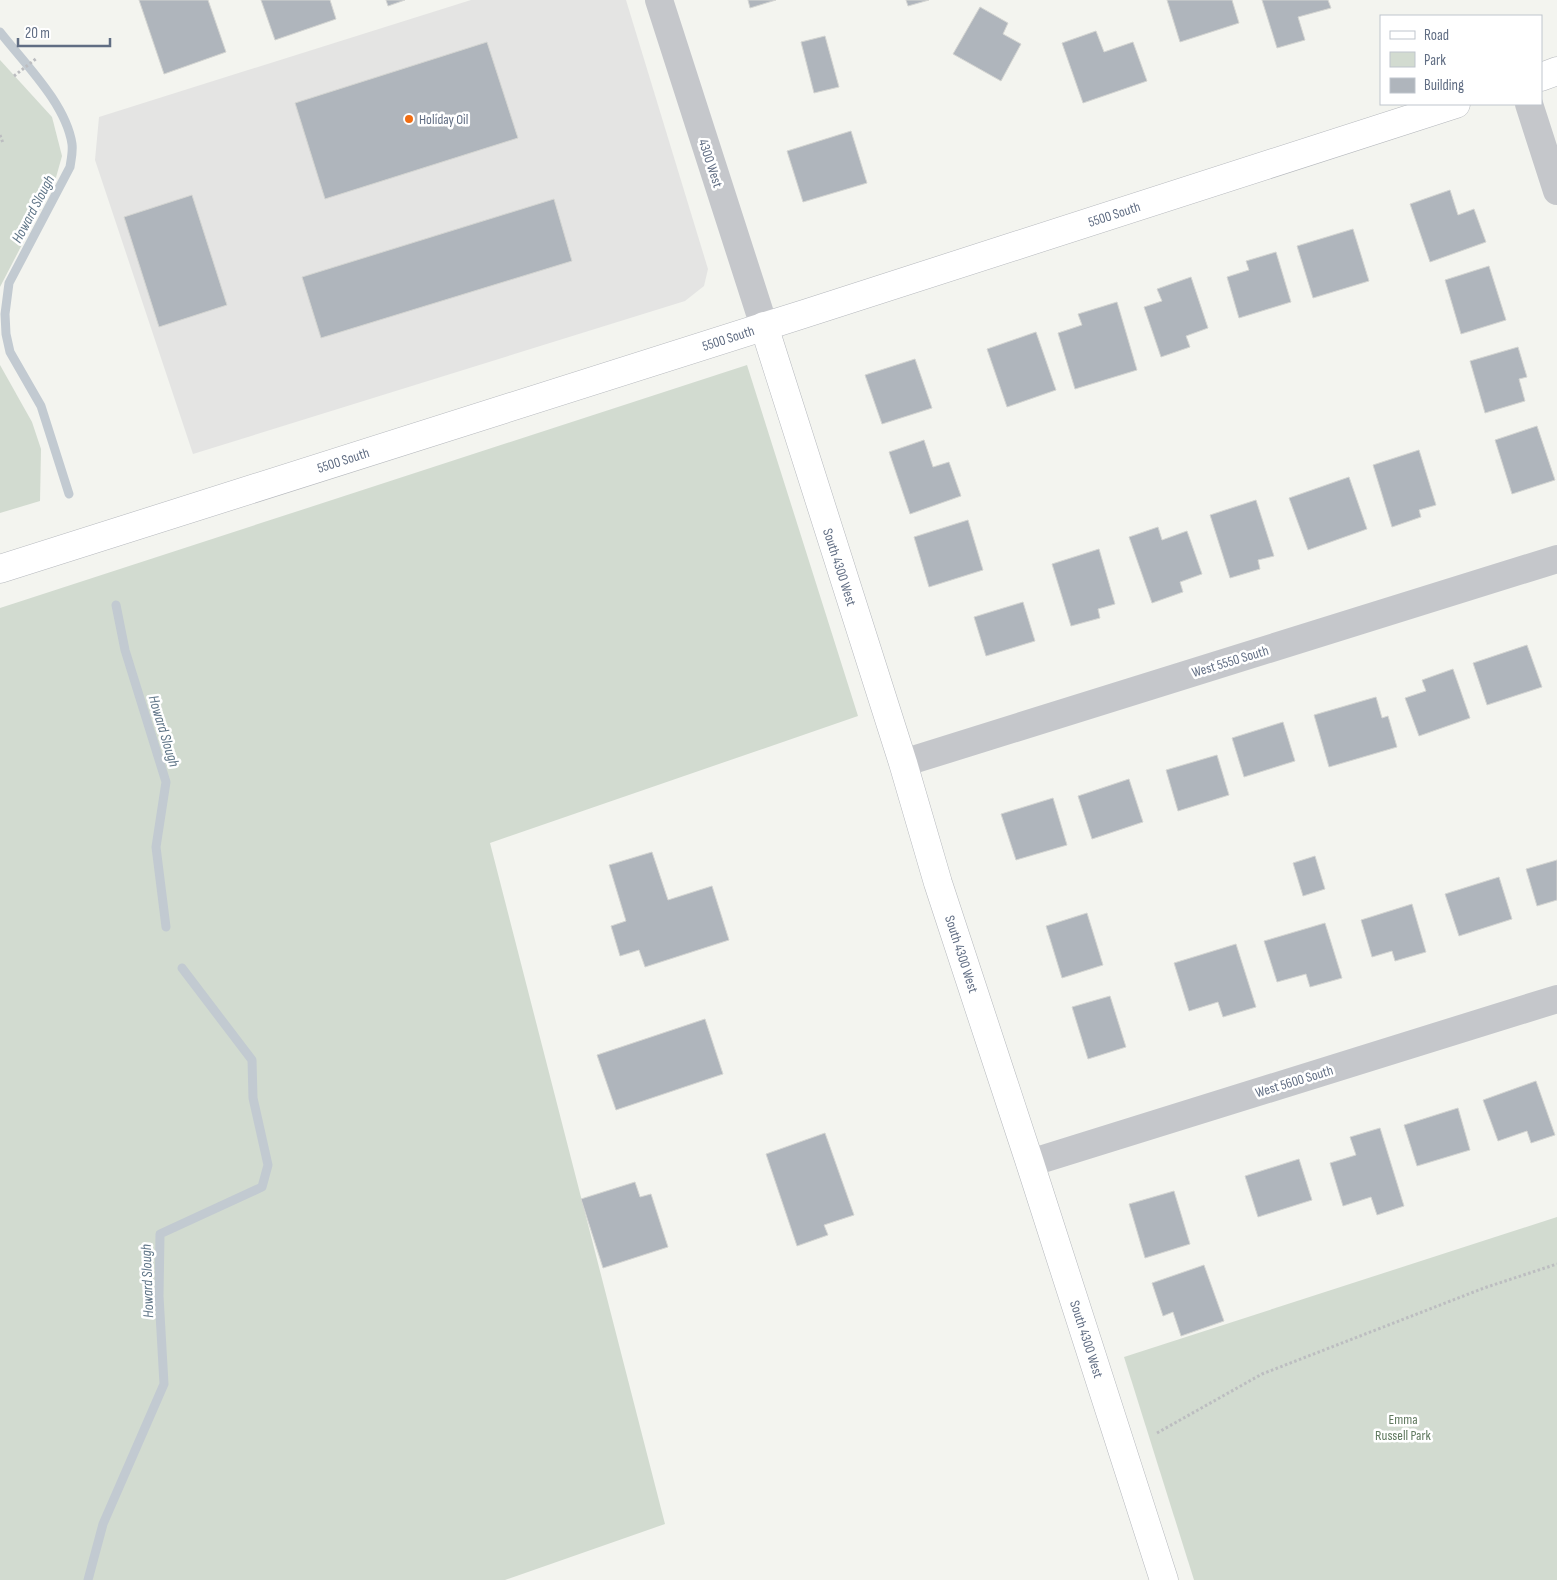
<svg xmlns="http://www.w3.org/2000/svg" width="1557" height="1580" font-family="'Sofia Sans Condensed',sans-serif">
<rect width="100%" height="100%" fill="#f3f4ef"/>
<polygon fill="#e4e4e3" points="471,0 626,0 708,269 704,286 685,301 193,454 95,160 99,117"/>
<g fill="#d2dbd0">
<polygon points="0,60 52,117 62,156 55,181 0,287"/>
<polygon points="0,365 32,422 41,449 40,501 0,513"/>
<polygon points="747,365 858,716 490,843 665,1524 505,1580 0,1580 0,608"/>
<polygon points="1557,1217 1557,1580 1194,1580 1124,1357"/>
</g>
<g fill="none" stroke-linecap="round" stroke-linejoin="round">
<g stroke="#c2cad1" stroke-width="9">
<path d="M0,32c25,32 66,72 72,112 1,8 -1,16 -2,23l-61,116 -4,31 1,20 4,18 31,54 28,88"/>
<polyline points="116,605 125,650 166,782 156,847 166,927"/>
<polyline points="88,1580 103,1524 164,1384 159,1296 160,1234 262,1187 268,1165 253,1098 252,1060 182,968"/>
</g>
</g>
<g fill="#afb5bc" stroke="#d4d5d2">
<polygon points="139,0 208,0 226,52 164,74"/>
<polygon points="261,0 330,0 336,19 275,40"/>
<polygon points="386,0 405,0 388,6"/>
<polygon points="748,0 776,0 750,8"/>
<polygon points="906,0 929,0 908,6"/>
<polygon points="1167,0 1232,0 1239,23 1180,42"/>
<polygon points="1262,0 1328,0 1331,8 1298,17 1305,40 1277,48"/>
<polygon points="980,7 1008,23 1003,34 1021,44 1001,81 953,54"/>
<polygon points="1096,31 1104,52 1133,42 1147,81 1083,103 1062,43"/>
<polygon points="825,36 839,87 814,93 801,42"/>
<polygon points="487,42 518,138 325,199 295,103"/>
<polygon points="851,131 867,183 803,202 787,151"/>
<polygon points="1450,190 1458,215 1474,209 1486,242 1430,262 1410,204"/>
<polygon points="192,195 227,305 159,327 124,217"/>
<polygon points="554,199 572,261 321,338 302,277"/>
<polygon points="1353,229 1369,281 1313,298 1297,246"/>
<polygon points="1276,252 1291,302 1239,318 1227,277 1249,270 1246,261"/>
<polygon points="1489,266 1506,320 1461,334 1445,280"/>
<polygon points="1191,277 1208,328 1186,336 1190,347 1161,357 1144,307 1162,301 1157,289"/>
<polygon points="1117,302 1137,370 1075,389 1058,333 1082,325 1078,314"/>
<polygon points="1036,332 1056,390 1007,407 987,349"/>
<polygon points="1518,347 1527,377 1519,379 1525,401 1485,413 1470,361"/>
<polygon points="915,359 932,408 882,424 865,375"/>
<polygon points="1537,426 1555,480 1512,494 1495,440"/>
<polygon points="924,440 933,467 949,462 961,496 910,514 889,452"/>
<polygon points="1419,450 1436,505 1419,510 1421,517 1392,527 1373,465"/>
<polygon points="1349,477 1367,529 1308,550 1289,498"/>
<polygon points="1256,500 1274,556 1258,560 1260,569 1230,578 1210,515"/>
<polygon points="968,520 983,570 929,587 914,537"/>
<polygon points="1158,527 1162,540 1187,531 1202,574 1180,582 1183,592 1152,603 1129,537"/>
<polygon points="1099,549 1115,604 1098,609 1100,618 1071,626 1052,564"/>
<polygon points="1023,602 1035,641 986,656 974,617"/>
<polygon points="1527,645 1542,687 1487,705 1473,663"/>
<polygon points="1453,669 1470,718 1419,736 1405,698 1426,691 1422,680"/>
<polygon points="1376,697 1382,718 1388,716 1397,747 1329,767 1314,715"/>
<polygon points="1283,722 1295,761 1244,777 1232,738"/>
<polygon points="1217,755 1229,795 1178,811 1166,770"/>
<polygon points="1129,779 1143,822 1092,839 1078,796"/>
<polygon points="1053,798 1067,845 1016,860 1001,814"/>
<polygon points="652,852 668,900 712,886 729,940 645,967 639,950 620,956 611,926 626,921 609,865"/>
<polygon points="1315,856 1325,889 1303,896 1293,863"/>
<polygon points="1557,860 1557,900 1537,906 1526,869"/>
<polygon points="1499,877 1512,919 1459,936 1445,894"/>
<polygon points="1412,904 1426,952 1395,961 1392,951 1372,957 1361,920"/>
<polygon points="1087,913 1103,965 1062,978 1046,926"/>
<polygon points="1325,923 1342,978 1310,987 1306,974 1277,982 1264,941"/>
<polygon points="1236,944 1256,1007 1223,1017 1218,1002 1189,1011 1174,963"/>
<polygon points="1110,996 1126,1047 1088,1059 1072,1007"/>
<polygon points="705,1019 723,1074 616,1110 597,1055"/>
<polygon points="1536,1081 1555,1135 1531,1143 1527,1131 1498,1141 1483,1100"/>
<polygon points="1458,1108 1470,1150 1417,1166 1404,1125"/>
<polygon points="1380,1128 1404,1206 1377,1215 1371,1197 1343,1206 1330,1163 1356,1155 1350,1137"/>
<polygon points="825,1133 854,1215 824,1225 828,1235 797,1246 766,1154"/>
<polygon points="1299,1159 1312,1200 1258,1217 1245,1176"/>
<polygon points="635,1182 640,1197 651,1194 668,1247 603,1268 581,1199"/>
<polygon points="1174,1191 1190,1244 1145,1258 1129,1204"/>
<polygon points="1204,1265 1224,1321 1181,1336 1173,1312 1163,1316 1152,1283"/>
</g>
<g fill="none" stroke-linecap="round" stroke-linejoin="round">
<defs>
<g id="major">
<polyline points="1541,77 1557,71"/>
<polyline points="764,326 903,763 938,883 1030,1163 1164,1580"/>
<polyline points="0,569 807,313 1456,104"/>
</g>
</defs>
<use href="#major" stroke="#b5b8bd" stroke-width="29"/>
<g stroke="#bcbdc0" stroke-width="3" stroke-dasharray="2.5 2.5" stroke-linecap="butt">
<polyline points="14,76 37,58"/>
<polyline points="0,135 3,143"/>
<polyline points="1157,1433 1262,1374 1484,1288 1557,1264"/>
</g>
<g stroke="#c5c7cb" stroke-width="28">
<polyline points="659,0 764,326"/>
<polyline points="1529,104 1557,191"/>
<polyline points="903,763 1557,559"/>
<polyline points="1030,1163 1557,999"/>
</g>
<use href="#major" stroke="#fff" stroke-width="28"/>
</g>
<circle fill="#f16d12" stroke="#fff" stroke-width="2" cx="409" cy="119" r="5"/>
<g text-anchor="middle" stroke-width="5" stroke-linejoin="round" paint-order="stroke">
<g font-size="14" fill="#606d83" stroke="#fff" text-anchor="start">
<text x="419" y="124">Holiday Oil</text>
</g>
<g font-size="14" fill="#606d83" stroke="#fff">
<text transform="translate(711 163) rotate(72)" y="5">4300 West</text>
<text transform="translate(1114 214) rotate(-18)" y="5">5500 South</text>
<text transform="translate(728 338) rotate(-18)" y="5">5500 South</text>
<text transform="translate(343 460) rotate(-18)" y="5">5500 South</text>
<text transform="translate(840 567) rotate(72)" y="5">South 4300 West</text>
<text transform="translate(1230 661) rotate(-17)" y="5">West 5550 South</text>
<text transform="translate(962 954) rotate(72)" y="5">South 4300 West</text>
<text transform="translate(1294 1081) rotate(-17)" y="5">West 5600 South</text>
<text transform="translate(1087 1339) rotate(72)" y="5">South 4300 West</text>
</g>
<g font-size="14" fill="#60795f" stroke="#fff">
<text x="1403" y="1424">Emma<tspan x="1403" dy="16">Russell Park</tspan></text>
</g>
<g font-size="15" font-style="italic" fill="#607688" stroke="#fff">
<text transform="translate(33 209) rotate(-62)" y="5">Howard Slough</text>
<text transform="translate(164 731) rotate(73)" y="5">Howard Slough</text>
<text transform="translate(147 1281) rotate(-92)" y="5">Howard Slough</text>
</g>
</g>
<rect x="1380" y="15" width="162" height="90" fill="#ffffff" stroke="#bfc5cd"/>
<rect x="1390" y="31" width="25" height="8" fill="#ffffff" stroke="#bfc5cd"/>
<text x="1424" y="40" font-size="15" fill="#606d83">Road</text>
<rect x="1390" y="52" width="25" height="15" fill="#d2dbd0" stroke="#bfc5cd"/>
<text x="1424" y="65" font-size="15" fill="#606d83">Park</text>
<rect x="1390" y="78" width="25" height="15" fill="#afb5bc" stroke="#bfc5cd"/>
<text x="1424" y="90" font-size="15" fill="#606d83">Building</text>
<path d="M18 38v8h92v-8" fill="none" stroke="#606d83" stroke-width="2.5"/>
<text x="25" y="38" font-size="15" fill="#606d83" stroke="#ffffff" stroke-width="4" paint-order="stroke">20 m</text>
</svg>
